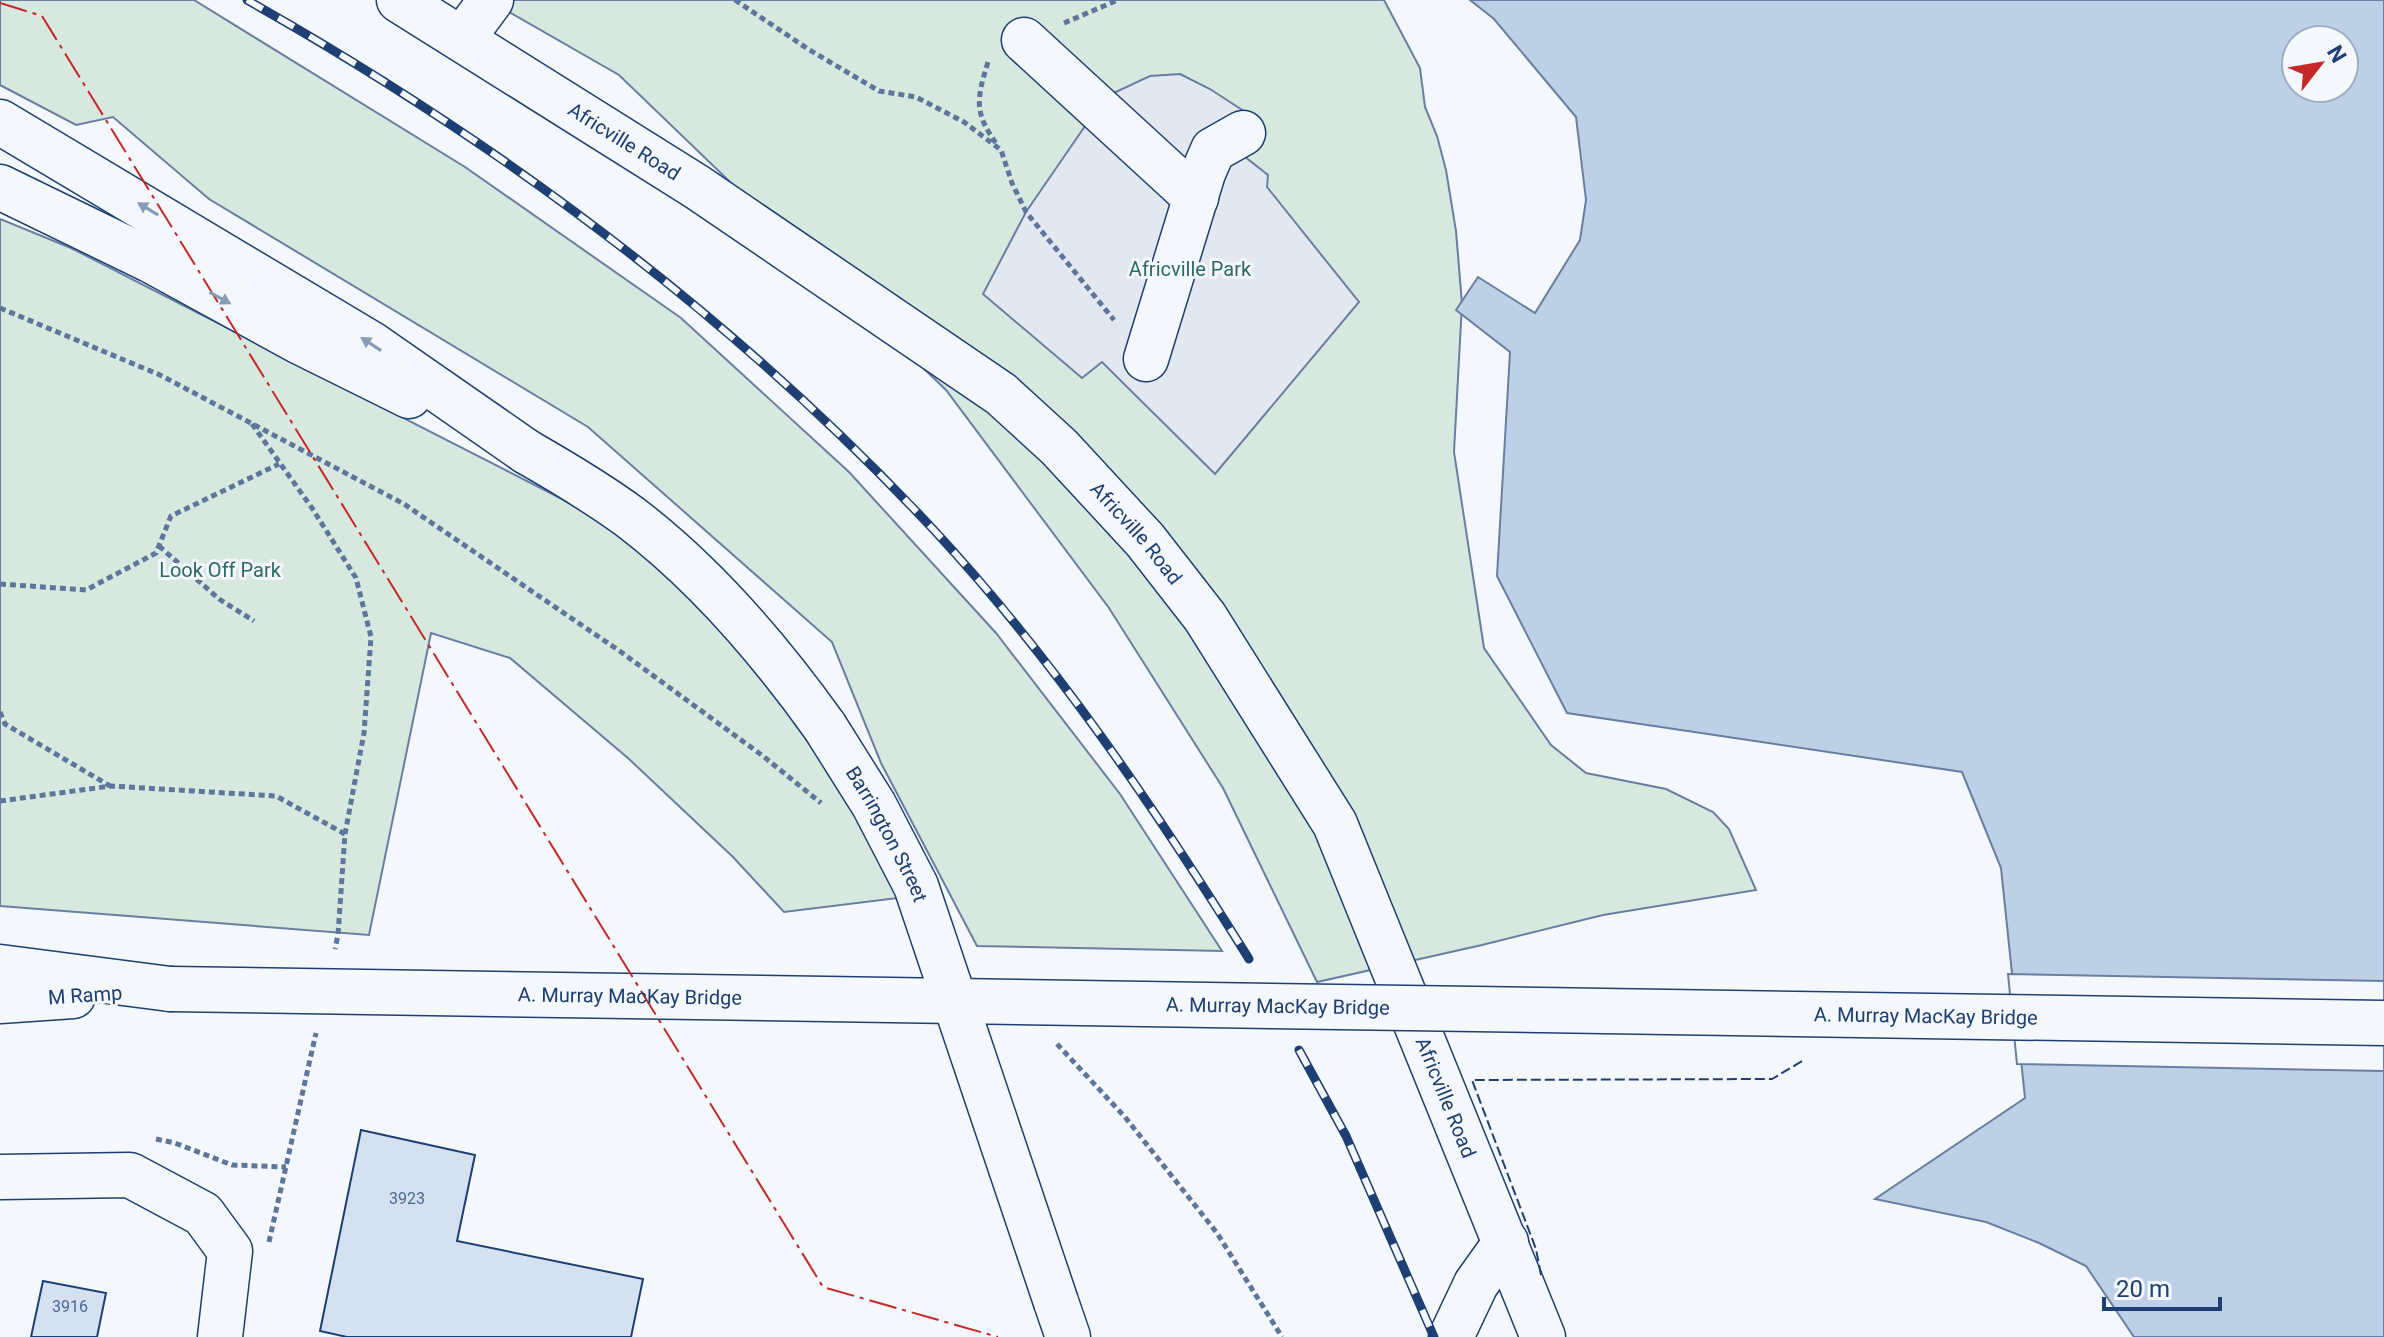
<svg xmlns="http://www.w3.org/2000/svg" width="2384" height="1337" font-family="Roboto,sans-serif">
<rect width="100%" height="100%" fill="#f4f7fb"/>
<g fill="#d7e8df" stroke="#687fa3" stroke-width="2">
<polygon points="0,0 194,0 465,167 681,318 849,472 996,633 1120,794 1222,951 977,946 881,763 832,642 588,427 209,199 113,117 76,125 0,85"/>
<polygon points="488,0 1384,0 1420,68 1425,107 1437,136 1446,170 1456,231 1462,304 1454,452 1484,648 1551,745 1586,773 1666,789 1713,812 1729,829 1756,890 1603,915 1482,945 1317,982 1223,788 1109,608 946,390 619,75"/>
<polygon points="0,219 71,248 605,521 766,657 906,897 784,912 733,857 629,759 510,658 431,633 369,935 0,906"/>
</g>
<polygon fill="#e3e8f0" stroke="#687fa3" stroke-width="2" points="1180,74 1210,89 1256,119 1235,149 1268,175 1267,187 1359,302 1215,474 1102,362 1082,378 983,294 1026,212 1105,97 1150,76"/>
<path fill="#bed0e5" stroke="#687fa3" stroke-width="2" fill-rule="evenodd" d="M1470,0h914v1337h-250l-48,-71 -47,-23 -53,-21 -111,-23 150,-101 -24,-230 -39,-96 -395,-59 -70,-137 13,-224 -54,-42 22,-33 57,36 45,-73 6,-40 -10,-83 -82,-98zM2296,40h48v48h-48z"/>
<polygon fill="#f4f7fb" stroke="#687fa3" stroke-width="2" points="2008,974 2384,981 2384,1071 2017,1064"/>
<g fill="#d5e0f0" stroke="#1d3f73" stroke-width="2">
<polygon points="361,1130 475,1155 457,1241 643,1279 631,1337 347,1337 320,1331"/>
<polygon points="43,1281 106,1293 97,1337 31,1337"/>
</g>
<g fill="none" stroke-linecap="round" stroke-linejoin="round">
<defs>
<g id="minor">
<path id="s1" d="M399,0l298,187 304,207 58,53 86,93 60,77 130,207 208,513"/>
<polyline points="462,39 491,0"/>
<polyline points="1024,40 1196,198"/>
<polyline points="1146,359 1203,173 1213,150 1243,133"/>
<polyline points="0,1177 130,1175 203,1214 230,1251 220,1337"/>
<polyline points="1451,1337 1476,1284 1506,1242"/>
</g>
<g id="major">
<path d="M527,452c35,20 70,41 103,65 75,57 140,133 195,210"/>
<polyline points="1056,1302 1068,1337"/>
</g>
<g id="highway">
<polyline points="0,122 373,345 527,452"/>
<polyline points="0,187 150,260 298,341 409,396"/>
<polyline points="0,967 170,989"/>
<polyline points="0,1001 73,996"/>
</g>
</defs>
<use href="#minor" stroke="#1d3f73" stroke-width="47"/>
<use href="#major" stroke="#1d3f73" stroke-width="47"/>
<use href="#highway" stroke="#1d3f73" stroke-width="47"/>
<g stroke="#5e769c" stroke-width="5" stroke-dasharray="6 4" stroke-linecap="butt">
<polyline points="735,0 808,49 879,91 916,97 964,122 1001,150 1012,183 1026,212 1114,320"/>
<polyline points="1064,23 1118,0"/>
<path d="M988,62c-12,39 -14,51 10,84"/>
<polyline points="0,308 160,375 404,504 621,652 763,756 821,803"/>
<polyline points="252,424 312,508 356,578 371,637 364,733 345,834 338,935 335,949"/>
<polyline points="159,546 219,599 254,621"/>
<polyline points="0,584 86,590 156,553 171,516 279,464"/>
<polyline points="0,712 5,724 110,786"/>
<polyline points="0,801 111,786 276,796 345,834"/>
<polyline points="1057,1044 1125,1117 1217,1233 1282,1337"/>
<polyline points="156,1139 175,1143 232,1165 286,1167"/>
<polyline points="269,1242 316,1033"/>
</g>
<use href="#minor" stroke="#f4f7fb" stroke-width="44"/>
<use href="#major" stroke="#f4f7fb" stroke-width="44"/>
<use href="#highway" stroke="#f4f7fb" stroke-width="44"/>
<defs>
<g id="rail">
<path d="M247,0c252,142 487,317 685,528 121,130 223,280 317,431"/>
<polyline points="1299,1050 1346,1136 1434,1337"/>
</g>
</defs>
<use href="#rail" stroke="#1d3f73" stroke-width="9"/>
<use href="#rail" stroke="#f4f7fb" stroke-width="6" stroke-dasharray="18" stroke-linecap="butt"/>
<defs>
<g id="major-bridge">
<path id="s2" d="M825,727l49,78 42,81 140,416"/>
</g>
<g id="highway-bridge">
<path id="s3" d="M170,989l2214,34"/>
</g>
</defs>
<use href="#major-bridge" stroke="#1d3f73" stroke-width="47" stroke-linecap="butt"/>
<use href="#highway-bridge" stroke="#1d3f73" stroke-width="47" stroke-linecap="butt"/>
<use href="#major-bridge" stroke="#f4f7fb" stroke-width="44"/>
<use href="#highway-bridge" stroke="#f4f7fb" stroke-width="44"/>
<polyline stroke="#1d3f73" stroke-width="2" stroke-dasharray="10 4" stroke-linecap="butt" points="1541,1275 1536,1249 1472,1080 1772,1079 1804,1060"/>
<polyline stroke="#c62828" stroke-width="2" stroke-dasharray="28 6 4 6" stroke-linecap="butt" points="0,3 42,16 823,1287 998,1337"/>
</g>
<defs><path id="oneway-solid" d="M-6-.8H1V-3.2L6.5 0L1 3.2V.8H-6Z" transform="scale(2)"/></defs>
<g fill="#889bb7">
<use href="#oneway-solid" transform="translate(148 209) rotate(-149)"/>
<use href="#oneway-solid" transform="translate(220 298) rotate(29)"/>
<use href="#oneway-solid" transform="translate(371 344) rotate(-147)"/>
</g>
<g text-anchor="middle" stroke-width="6" stroke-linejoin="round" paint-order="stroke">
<g font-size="16" fill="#4b6792">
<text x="407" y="1204">3923</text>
<text x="70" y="1312">3916</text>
</g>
<g font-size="20" fill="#1d3f73" stroke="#f4f7fb">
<text dy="7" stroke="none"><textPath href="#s1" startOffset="266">Africville Road</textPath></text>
<text dy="7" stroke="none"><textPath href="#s1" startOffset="914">Africville Road</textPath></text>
<text dy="7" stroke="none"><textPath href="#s2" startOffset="124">Barrington Street</textPath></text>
<text transform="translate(85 995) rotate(-4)" y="7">M Ramp</text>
<text dy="7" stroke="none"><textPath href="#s3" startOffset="460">A. Murray MacKay Bridge</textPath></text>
<text dy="7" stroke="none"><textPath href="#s3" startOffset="1108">A. Murray MacKay Bridge</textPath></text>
<text dy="7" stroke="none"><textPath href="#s3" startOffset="1756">A. Murray MacKay Bridge</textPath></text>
<text dy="7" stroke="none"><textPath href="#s1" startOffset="1562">Africville Road</textPath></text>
</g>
<g font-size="20" fill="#2c6c60" stroke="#f4f7fb">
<text x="1190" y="276">Africville Park</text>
<text x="220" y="577">Look Off Park</text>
</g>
</g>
<g transform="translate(2320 64) rotate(59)"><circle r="38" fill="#f4f7fb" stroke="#9eadc5" stroke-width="2"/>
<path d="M0-6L14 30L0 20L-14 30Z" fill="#c62828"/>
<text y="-12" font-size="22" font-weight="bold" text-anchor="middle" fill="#1d3f73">N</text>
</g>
<path d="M2104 1297v12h116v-12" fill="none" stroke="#1d3f73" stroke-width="4"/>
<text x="2116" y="1297" font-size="24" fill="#1d3f73" stroke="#f4f7fb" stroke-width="6" paint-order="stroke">20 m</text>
</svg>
